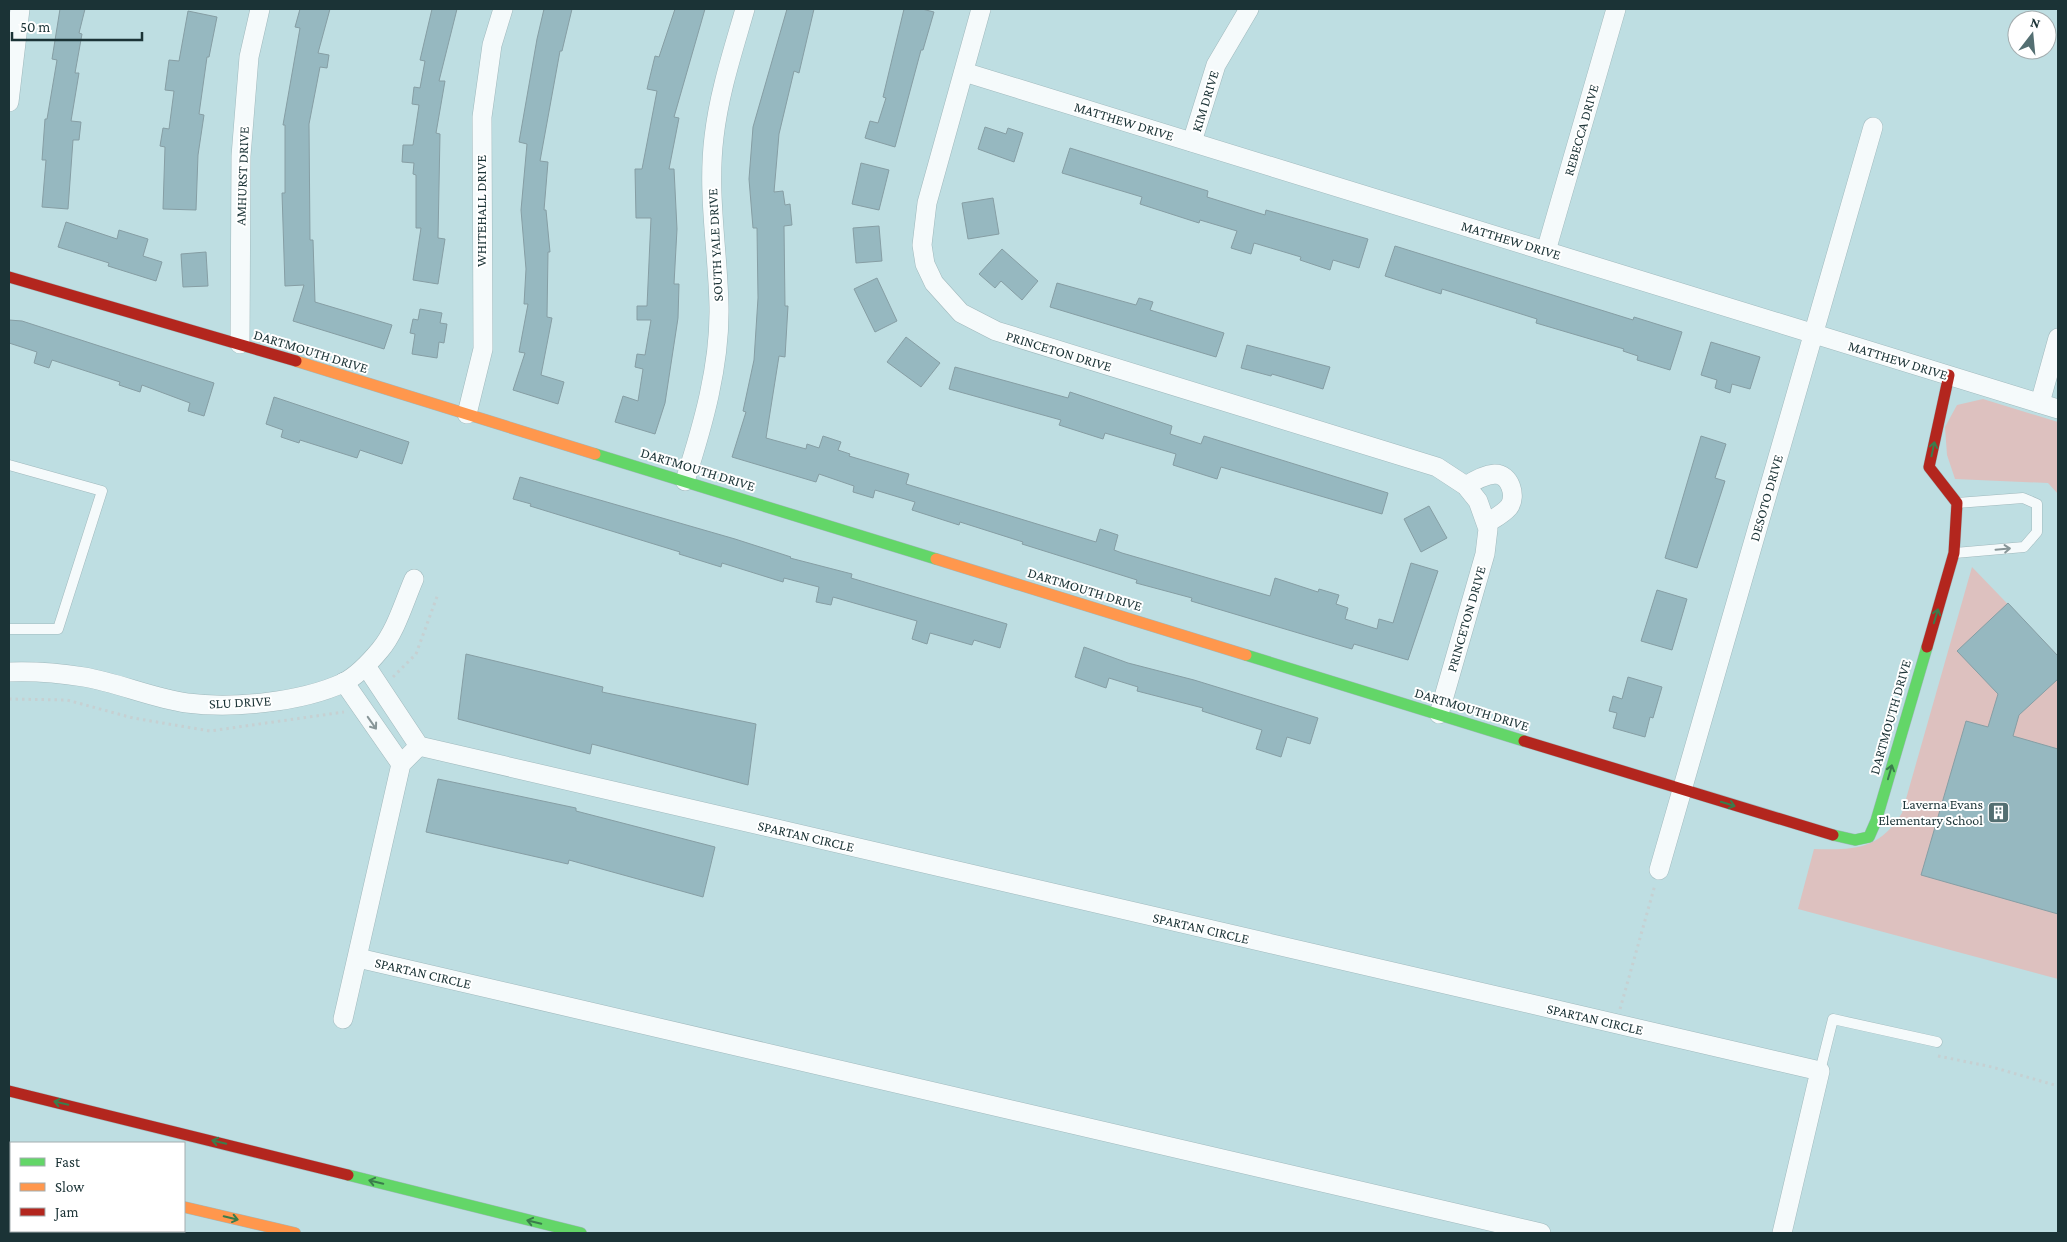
<svg xmlns="http://www.w3.org/2000/svg" width="2067" height="1242" font-family="'Crimson Pro',serif">
<rect width="100%" height="100%" fill="#bedee2"/>
<g fill="#ddc1bf">
<polygon points="1983,399 2058,422 2058,494 2048,483 1955,479 1947,455 1945,427 1957,405"/>
<path d="M1972,567l86,89v323l-260,-70 16,-60c40,1 65,1 88,-36z"/>
</g>
<g fill="#96b8c0" stroke="#869ea4">
<polygon points="60,9 85,9 79,33 82,34 75,73 79,73 71,121 81,122 79,140 73,140 68,209 42,207 46,160 42,160 45,119 47,119 57,60 52,59"/>
<polygon points="300,9 330,9 318,53 329,55 327,68 320,67 309,124 310,240 313,240 315,302 392,325 384,349 293,321 304,285 285,286 282,193 285,193 285,125 283,125 300,28 295,27"/>
<polygon points="432,9 457,9 439,81 445,81 436,133 440,134 438,238 445,239 438,284 413,280 421,228 416,228 416,175 413,174 414,163 402,162 403,145 413,145 419,105 412,104 414,87 420,88 425,61 420,60"/>
<polygon points="544,9 572,9 562,51 560,51 540,161 548,162 544,210 546,210 550,252 548,252 547,317 552,318 541,375 564,382 558,404 513,390 525,353 519,352 528,304 524,304 526,269 521,210 527,144 519,142 537,39"/>
<polygon points="675,9 705,9 674,117 679,118 669,169 674,169 677,229 674,284 679,284 678,318 665,403 655,434 615,422 623,396 638,401 643,369 635,367 637,354 645,355 651,320 637,320 637,306 647,306 651,218 636,218 635,169 642,169 657,91 647,89 655,56 659,57"/>
<polygon points="787,9 814,9 799,73 794,71 779,134 774,192 783,191 785,205 790,204 792,225 784,226 785,306 788,306 785,357 779,356 766,438 806,449 807,444 819,448 823,436 841,442 838,450 850,454 849,456 909,474 906,484 1096,542 1100,529 1118,535 1114,550 1122,553 1270,596 1275,578 1318,592 1319,589 1339,595 1336,604 1348,608 1345,619 1377,629 1379,619 1393,623 1411,563 1438,571 1408,660 1354,644 1352,649 1191,601 1192,598 1136,583 1137,580 1022,544 1023,542 960,522 959,525 912,510 915,502 875,490 873,498 853,492 854,486 819,474 816,482 732,457 746,412 743,411 754,360 758,298 757,228 753,228 749,179 753,127"/>
<polygon points="904,9 922,9 934,12 923,50 921,50 895,147 865,138 870,121 878,123 886,98 883,97"/>
<polygon points="188,11 217,17 209,57 207,57 199,114 204,115 198,155 196,210 163,209 165,147 160,146 163,128 169,129 174,91 165,90 169,60 179,61"/>
<polygon points="985,127 1006,134 1008,128 1023,133 1014,162 978,149"/>
<polygon points="1070,148 1208,191 1207,197 1265,215 1266,210 1368,239 1359,268 1333,260 1330,270 1300,260 1301,257 1254,243 1251,254 1231,248 1237,231 1200,220 1199,223 1140,204 1142,197 1062,173"/>
<polygon points="861,163 889,170 879,210 852,204"/>
<polygon points="993,198 999,234 968,239 962,203"/>
<polygon points="66,222 117,239 119,230 148,239 143,256 162,262 156,281 108,266 109,263 58,247"/>
<polygon points="879,226 882,261 856,263 853,228"/>
<polygon points="1395,246 1633,320 1634,317 1682,332 1670,370 1637,360 1638,356 1623,351 1624,349 1536,323 1537,319 1442,289 1441,294 1385,276"/>
<polygon points="1002,249 1038,281 1022,300 1001,281 995,288 979,274"/>
<polygon points="206,252 208,286 183,287 181,254"/>
<polygon points="877,278 897,321 875,332 854,289"/>
<polygon points="1057,283 1136,305 1139,298 1153,302 1150,310 1224,333 1216,357 1050,307"/>
<polygon points="420,309 442,313 440,323 447,324 444,343 439,342 437,358 412,354 415,334 410,333 413,319 418,320"/>
<polygon points="9,320 22,321 214,383 204,416 188,411 190,403 142,385 140,392 119,385 120,382 52,360 49,368 34,363 37,352 9,343"/>
<polygon points="906,337 940,363 921,387 887,362"/>
<polygon points="1711,342 1760,357 1750,389 1732,384 1730,393 1715,388 1717,380 1701,375"/>
<polygon points="1247,345 1330,367 1323,389 1272,374 1271,376 1241,368"/>
<polygon points="955,367 1068,398 1070,392 1172,426 1170,434 1201,444 1204,436 1388,493 1382,514 1221,467 1217,479 1173,465 1176,454 1105,433 1103,439 1059,425 1061,420 949,389"/>
<polygon points="274,397 409,442 402,464 360,450 357,458 300,440 299,443 281,437 283,430 266,424"/>
<polygon points="1701,436 1726,444 1715,478 1725,481 1697,568 1665,558"/>
<polygon points="520,477 735,539 791,557 790,558 852,574 851,578 1007,624 1000,648 974,640 972,645 930,633 927,644 912,639 917,621 833,597 831,605 816,602 819,587 784,578 783,582 722,563 721,567 679,554 680,552 530,506 531,504 513,499"/>
<polygon points="1429,506 1447,538 1421,552 1404,519"/>
<polygon points="1657,590 1687,599 1672,650 1641,641"/>
<polygon points="2008,603 2058,656 2058,679 2019,715 2013,736 2058,749 2058,914 1921,875 1966,721 1988,727 1998,694 1957,651"/>
<polygon points="1084,647 1128,663 1194,680 1318,718 1310,744 1287,737 1281,757 1256,749 1262,730 1202,711 1203,708 1137,691 1138,687 1109,678 1106,688 1075,677"/>
<polygon points="466,654 603,687 602,692 756,724 748,785 592,744 590,754 458,719"/>
<polygon points="1628,677 1662,687 1653,718 1650,717 1645,737 1613,728 1617,713 1609,711 1613,696 1622,699"/>
<polygon points="438,779 576,808 576,811 715,847 703,897 569,860 568,864 426,832"/>
</g>
<g fill="none" stroke-linecap="round" stroke-linejoin="round">
<defs>
<g id="lane">
<polyline points="9,465 102,491 58,629 9,629"/>
<polyline points="1955,553 2024,547 2037,532 2037,504 2023,498 1957,503"/>
<polyline points="1820,1071 1833,1019 1937,1042"/>
</g>
<g id="street">
<polyline points="981,9 927,203 922,245 925,264 934,283 961,313 996,331 1437,467 1466,486 1478,501 1488,529 1485,554 1439,714"/>
<polyline points="964,72 2058,409"/>
<polyline points="9,102 20,9"/>
<polyline points="1192,142 1216,65 1249,9"/>
<polyline points="1546,251 1616,9"/>
<polyline points="240,344 241,156 249,57 260,9"/>
<polyline points="2040,403 2058,338"/>
<polyline points="467,414 483,349 482,117 492,45 503,9"/>
<path d="M685,481c18,-56 35,-115 34,-174 -1,-56 -12,-113 -5,-170 5,-44 19,-86 31,-128"/>
<path d="M1466,486c9,-6 18,-11 29,-12 15,0 22,22 14,33 -6,7 -14,11 -22,16"/>
<polyline points="366,666 419,746 1820,1071 1782,1233"/>
<path d="M9,672c25,-1 50,1 75,5 35,6 68,21 103,26 46,6 114,-1 156,-20 14,-7 27,-21 37,-33 16,-19 24,-48 34,-71"/>
<polyline points="344,682 401,764"/>
<polyline points="1659,870 1873,127"/>
<polyline points="358,958 1541,1233"/>
<polyline points="343,1019 401,764 419,746"/>
</g>
<g id="fast">
<polyline points="595,454 936,559"/>
<polyline points="1246,655 1524,741"/>
<polyline points="1833,835 1855,840 1869,837 1876,821 1927,647"/>
<polyline points="9,1164 11,1165"/>
<polyline points="348,1175 581,1233"/>
</g>
<g id="slow">
<polyline points="296,361 595,454"/>
<polyline points="936,559 1246,655"/>
<polyline points="184,1207 295,1233"/>
</g>
<g id="jam">
<polyline points="9,277 296,361"/>
<polyline points="1927,647 1954,553 1957,503 1929,467 1949,375"/>
<polyline points="1524,741 1833,835"/>
<polyline points="9,1091 348,1175"/>
</g>
</defs>
<use href="#lane" stroke="#a0b9bd" stroke-width="11"/>
<use href="#street" stroke="#a0b9bd" stroke-width="20"/>
<use href="#fast" stroke="#a0b9bd" stroke-width="12"/>
<use href="#slow" stroke="#a0b9bd" stroke-width="12"/>
<use href="#jam" stroke="#a0b9bd" stroke-width="12"/>
<g stroke="#c6d0d2" stroke-width="3" stroke-dasharray="2.5 4" stroke-linecap="butt">
<polyline points="393,677 416,654 438,594"/>
<polyline points="9,699 67,700 133,718 210,731 344,712"/>
<polyline points="1620,1009 1655,885"/>
<polyline points="1938,1056 1992,1067 2058,1086"/>
</g>
<use href="#lane" stroke="#f5fafb" stroke-width="10"/>
<use href="#street" stroke="#f5fafb" stroke-width="19"/>
<use href="#fast" stroke="#63d668" stroke-width="11"/>
<use href="#slow" stroke="#ff974d" stroke-width="11"/>
<use href="#jam" stroke="#b3261e" stroke-width="11"/>
</g>
<defs><path id="oneway-shaft" d="M-6 0H5M1.5-3L5.5 0L1.5 3" fill="none" stroke-width="1.6" stroke-linecap="round" stroke-linejoin="round" transform="scale(1.25)"/></defs>
<g stroke="#3b7c4c">
<use href="#oneway-shaft" transform="translate(1933 449) rotate(-78)"/>
<use href="#oneway-shaft" transform="translate(1936 616) rotate(-73)"/>
<use href="#oneway-shaft" transform="translate(1890 772) rotate(-74)"/>
<use href="#oneway-shaft" transform="translate(1728 804) rotate(17)"/>
<use href="#oneway-shaft" transform="translate(61 1103) rotate(-167)"/>
<use href="#oneway-shaft" transform="translate(219 1142) rotate(-166)"/>
<use href="#oneway-shaft" transform="translate(376 1182) rotate(-166)"/>
<use href="#oneway-shaft" transform="translate(231 1218) rotate(13)"/>
<use href="#oneway-shaft" transform="translate(534 1222) rotate(-166)"/>
</g>
<g stroke="#889698">
<use href="#oneway-shaft" transform="translate(2003 549) rotate(-5)"/>
<use href="#oneway-shaft" transform="translate(372 723) rotate(55)"/>
</g>
<defs>
<symbol id="building-square" viewBox="-11 -11 22 22"><rect x="-9" y="-9" width="18" height="18" rx="4" fill="#546f72" stroke="#fff"/><path d="M-4-6H4V6H1V3H-1V6H-4ZM-2.5-4.3h1.7v1.8h-1.7ZM.8-4.3h1.7v1.8H.8ZM-2.5-1h1.7V.8h-1.7ZM.8-1h1.7V.8H.8Z" fill="#fff"/></symbol>
</defs>
<g fill-rule="evenodd">
<use href="#building-square" x="1986" y="800" width="25" height="25"/>
</g>
<g text-anchor="middle" stroke-width="4" stroke-linejoin="round" paint-order="stroke">
<g font-size="14" fill="#1b3336" stroke="#fff">
<text transform="translate(1205 101) rotate(-73)" y="5">KIM DRIVE</text>
<text transform="translate(1124 121) rotate(17)" y="5">MATTHEW DRIVE</text>
<text transform="translate(1581 130) rotate(-74)" y="5">REBECCA DRIVE</text>
<text transform="translate(242 176) rotate(-88)" y="5">AMHURST DRIVE</text>
<text transform="translate(481 211) rotate(-90)" y="5">WHITEHALL DRIVE</text>
<text transform="translate(1511 240) rotate(17)" y="5">MATTHEW DRIVE</text>
<text transform="translate(715 245) rotate(-93)" y="5">SOUTH YALE DRIVE</text>
<text transform="translate(311 351) rotate(17)" y="5">DARTMOUTH DRIVE</text>
<text transform="translate(1059 351) rotate(17)" y="5">PRINCETON DRIVE</text>
<text transform="translate(1898 360) rotate(17)" y="5">MATTHEW DRIVE</text>
<text transform="translate(698 469) rotate(17)" y="5">DARTMOUTH DRIVE</text>
<text transform="translate(1766 498) rotate(-74)" y="5">DESOTO DRIVE</text>
<text transform="translate(1085 589) rotate(17)" y="5">DARTMOUTH DRIVE</text>
<text transform="translate(1466 619) rotate(-74)" y="5">PRINCETON DRIVE</text>
<text transform="translate(240 702) rotate(-3)" y="5">SLU DRIVE</text>
<text transform="translate(1472 709) rotate(17)" y="5">DARTMOUTH DRIVE</text>
<text transform="translate(1890 717) rotate(-74)" y="5">DARTMOUTH DRIVE</text>
<text transform="translate(806 836) rotate(13)" y="5">SPARTAN CIRCLE</text>
<text transform="translate(1201 928) rotate(13)" y="5">SPARTAN CIRCLE</text>
<text transform="translate(423 973) rotate(13)" y="5">SPARTAN CIRCLE</text>
<text transform="translate(1595 1019) rotate(13)" y="5">SPARTAN CIRCLE</text>
</g>
<g font-size="14" fill="#1b3336" stroke="#fff" text-anchor="end">
<text x="1983" y="809">Laverna Evans<tspan x="1983" dy="16">Elementary School</tspan></text>
</g>
</g>
<rect width="2067" height="1242" fill="none" stroke="#1b3336" stroke-width="20"/>
<rect x="10" y="1142" width="175" height="90" fill="#ffffff" stroke="#a4adaf"/>
<rect x="20" y="1158" width="25" height="8" fill="#63d668" stroke="#a4adaf"/>
<text x="55" y="1167" font-size="15" fill="#1b3336">Fast</text>
<rect x="20" y="1183" width="25" height="8" fill="#ff974d" stroke="#a4adaf"/>
<text x="55" y="1192" font-size="15" fill="#1b3336">Slow</text>
<rect x="20" y="1208" width="25" height="8" fill="#b3261e" stroke="#a4adaf"/>
<text x="55" y="1217" font-size="15" fill="#1b3336">Jam</text>
<g transform="translate(2032 35) rotate(16)"><circle r="24" fill="#ffffff" stroke="#a4adaf"/>
<path d="M0-4L9 19L0 12L-9 19Z" fill="#546f72"/>
<text y="-8" font-size="14" font-weight="bold" text-anchor="middle" fill="#1b3336">N</text>
</g>
<path d="M12 32v8h130v-8" fill="none" stroke="#1b3336" stroke-width="2.5"/>
<text x="20" y="32" font-size="15" fill="#1b3336" stroke="#ffffff" stroke-width="4" paint-order="stroke">50 m</text>
</svg>
